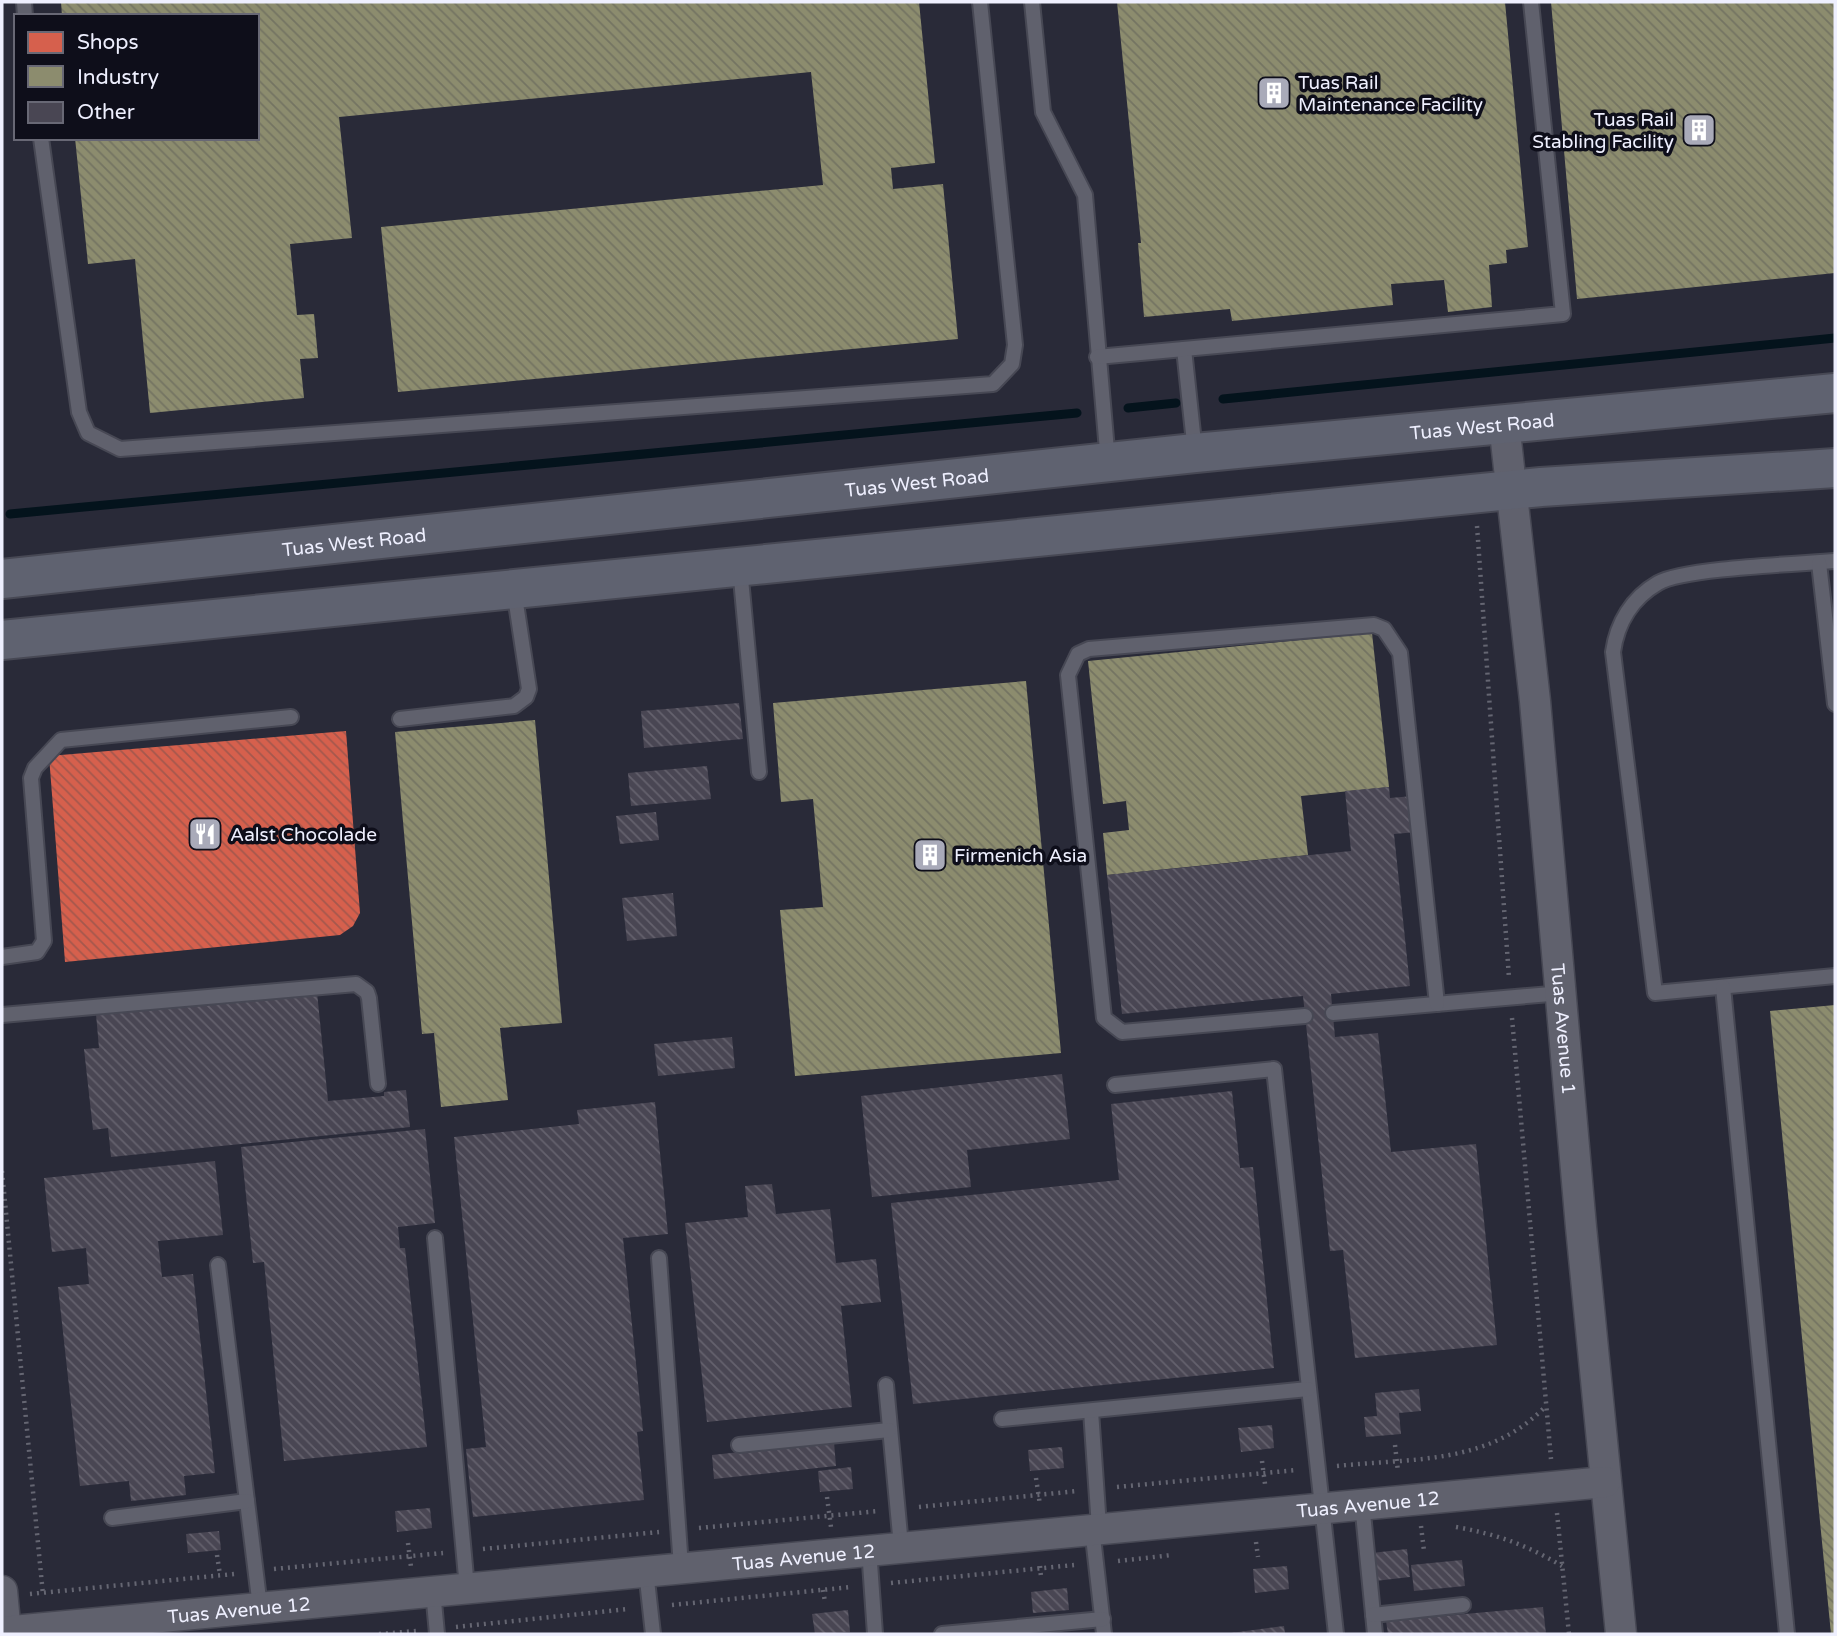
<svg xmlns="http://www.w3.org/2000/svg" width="1837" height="1636" font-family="'Varela Round',sans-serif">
<defs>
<pattern id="shops-back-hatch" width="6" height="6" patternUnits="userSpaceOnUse" patternTransform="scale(1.75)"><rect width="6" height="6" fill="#d6604d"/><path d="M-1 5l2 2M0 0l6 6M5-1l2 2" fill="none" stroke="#a4584d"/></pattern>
<pattern id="industry-back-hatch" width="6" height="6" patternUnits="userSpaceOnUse" patternTransform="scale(1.75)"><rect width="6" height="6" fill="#8c8c6e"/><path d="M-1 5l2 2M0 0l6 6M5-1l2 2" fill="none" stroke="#747462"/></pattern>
<pattern id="building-back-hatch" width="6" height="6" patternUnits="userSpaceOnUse" patternTransform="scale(1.75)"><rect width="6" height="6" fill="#494653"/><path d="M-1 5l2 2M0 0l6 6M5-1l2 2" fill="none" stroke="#64616d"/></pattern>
</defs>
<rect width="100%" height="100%" fill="#292a38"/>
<polygon fill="url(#shops-back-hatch)" points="346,731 360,913 353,926 340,935 65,962 49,756"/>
<g fill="url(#industry-back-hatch)">
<polygon points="61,2 919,2 935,163 891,168 893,189 943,184 958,339 398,392 381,227 823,185 811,72 339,117 352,238 290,244 297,315 314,314 318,358 300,359 304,398 150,413 135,259 88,264 75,138 257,138 257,16 62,16"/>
<polygon points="1117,2 1505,2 1528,247 1506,250 1507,263 1489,265 1492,307 1448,312 1444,280 1391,284 1393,305 1232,321 1230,309 1144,317 1138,243 1141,243"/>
<polygon points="1551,2 1835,2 1835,273 1577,299"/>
<polygon points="1372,633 1389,787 1301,796 1308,855 1107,875 1103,833 1129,830 1126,801 1103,804 1088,661"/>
<polygon points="1026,681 1061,1053 795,1076 780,910 823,907 813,799 781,802 773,703"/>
<polygon points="535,720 562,1023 500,1028 508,1100 441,1107 434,1033 422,1034 395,732"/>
<polygon points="1835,1005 1835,1634 1831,1634 1770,1011"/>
</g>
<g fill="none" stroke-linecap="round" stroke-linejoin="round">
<g stroke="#04131c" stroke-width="9">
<polyline points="1223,399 1835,338"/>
<polyline points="1128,408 1176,403"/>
<polyline points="10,514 1077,413"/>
</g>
</g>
<g fill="url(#building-back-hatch)">
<polygon points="739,703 743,739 644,748 641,711"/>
<polygon points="707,766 711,799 631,806 628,773"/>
<polygon points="1389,787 1390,798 1413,796 1417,832 1394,834 1410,986 1331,994 1335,1037 1378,1033 1391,1152 1476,1144 1497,1345 1355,1358 1343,1250 1330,1251 1303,996 1122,1014 1107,875 1351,851 1345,791"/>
<polygon points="656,812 659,840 620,844 616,816"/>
<polygon points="673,893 677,936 627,941 622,898"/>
<polygon points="317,992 328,1101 384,1096 384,1092 406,1090 410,1127 111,1157 108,1128 93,1130 84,1049 99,1048 96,1014"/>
<polygon points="732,1037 735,1068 658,1076 654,1044"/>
<polygon points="1062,1074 1070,1139 967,1150 971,1187 872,1197 861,1096"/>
<polygon points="1232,1091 1240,1168 1253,1167 1274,1368 913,1404 891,1203 1119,1180 1111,1104"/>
<polygon points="655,1102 668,1234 623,1238 643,1431 637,1432 644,1500 473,1517 466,1449 486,1447 454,1137 579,1124 577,1110"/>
<polygon points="425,1129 435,1223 398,1227 400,1248 405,1248 427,1447 284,1461 264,1262 253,1263 241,1147"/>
<polygon points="215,1161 223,1235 158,1241 162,1277 193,1274 215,1473 184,1476 186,1495 131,1501 129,1481 80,1486 58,1287 89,1284 86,1248 52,1252 44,1178"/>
<polygon points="772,1184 776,1214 830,1209 836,1263 876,1259 881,1302 841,1306 852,1407 707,1422 685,1223 748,1217 745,1186"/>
<polygon points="1419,1389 1421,1411 1399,1413 1401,1434 1366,1437 1364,1417 1377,1416 1375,1393"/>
<polygon points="1272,1425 1274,1448 1241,1452 1238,1428"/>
<polygon points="834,1442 836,1466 714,1479 712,1455"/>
<polygon points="1062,1447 1064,1468 1030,1471 1028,1450"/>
<polygon points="851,1467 853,1489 820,1492 818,1471"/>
<polygon points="430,1508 432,1528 397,1532 395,1511"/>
<polygon points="219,1531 221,1550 188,1553 186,1534"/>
<polygon points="1407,1549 1410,1577 1375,1581 1372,1553"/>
<polygon points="1462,1560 1465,1586 1414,1591 1411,1565"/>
<polygon points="1287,1566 1289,1589 1255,1593 1253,1569"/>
<polygon points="1067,1588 1069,1610 1033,1613 1031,1592"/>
<polygon points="1543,1607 1546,1634 1388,1634 1386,1621"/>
<polygon points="848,1610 850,1632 815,1634 812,1614"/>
<polygon points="1284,1626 1285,1634 1231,1634 1231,1633"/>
</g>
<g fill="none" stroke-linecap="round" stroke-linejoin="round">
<defs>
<g id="lane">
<polyline points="24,2 25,16"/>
<polyline points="1032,2 1043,112 1085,195 1108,462"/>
<polyline points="41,138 79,412 88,433 120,449 993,384 1012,364 1015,345 980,2"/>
<polyline points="1184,349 1195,452"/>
<polyline points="1097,357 1563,314 1531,2"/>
<path d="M1835,561c-35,3 -152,7 -177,22 -26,15 -41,40 -45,69l42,341 180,-17"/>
<polyline points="1819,563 1835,704"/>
<polyline points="740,568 759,772"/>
<polyline points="400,719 514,706 526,697 529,689 514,590"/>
<polyline points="2,957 37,952 44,941 31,778 35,768 61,740 291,717"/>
<polyline points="1723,987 1787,1634"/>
<polyline points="1333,1013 1562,993"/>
<polyline points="2,1015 356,984 367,992 369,998 378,1084"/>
<polyline points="1305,1016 1122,1032 1104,1018 1068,675 1078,654 1089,649 1374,625 1384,629 1400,653 1437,1004"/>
<polyline points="1115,1085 1274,1069 1336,1634"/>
<polyline points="435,1238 467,1588"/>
<polyline points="659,1258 681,1567"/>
<polyline points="218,1265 260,1607"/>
<polyline points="886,1385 901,1546"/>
<polyline points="1091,1411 1099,1527"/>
<polyline points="1002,1419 1308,1389"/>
<polyline points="739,1445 889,1430"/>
<polyline points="1362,1503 1375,1634"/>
<polyline points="112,1518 247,1501"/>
<polyline points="1092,1528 1104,1634"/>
<polyline points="869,1549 875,1634"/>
<polyline points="646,1571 653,1634"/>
<polyline points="433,1591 437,1634"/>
<polyline points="1373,1615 1463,1605"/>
<polyline points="942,1634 1103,1619"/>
</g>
<g id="street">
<path id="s1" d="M1504,423l31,278 46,526 40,407"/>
<polyline points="2,1591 6,1634"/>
<path id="s2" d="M2,1632l1603,-150"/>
</g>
<g id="primary">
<path id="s3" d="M2,579l1193,-126 640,-60"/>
<polyline points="2,640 1541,487 1835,468"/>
</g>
</defs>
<use href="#lane" stroke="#474854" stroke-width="18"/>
<use href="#street" stroke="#474854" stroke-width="33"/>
<use href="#primary" stroke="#474854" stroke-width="42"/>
<g stroke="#656672" stroke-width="4.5" stroke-dasharray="2 5" stroke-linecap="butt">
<polyline points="1477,526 1509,978"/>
<polyline points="1512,1018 1551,1459"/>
<polyline points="2,1171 43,1595"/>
<polyline points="1395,1445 1398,1472"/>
<polyline points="1262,1461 1265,1484"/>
<path d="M1337,1466c76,-8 151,-1 208,-59"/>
<polyline points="1036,1478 1040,1505"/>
<polyline points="1117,1487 1297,1470"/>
<polyline points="827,1497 831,1527"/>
<polyline points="919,1507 1077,1491"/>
<polyline points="1557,1513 1569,1634"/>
<polyline points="1421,1526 1424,1551"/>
<path d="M1456,1527c40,7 71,18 106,39"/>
<polyline points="699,1528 879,1511"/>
<polyline points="1256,1542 1258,1557"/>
<polyline points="408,1543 411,1567"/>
<polyline points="483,1549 659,1532"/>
<polyline points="217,1555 220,1575"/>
<polyline points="1118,1561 1172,1555"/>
<polyline points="1040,1566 1041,1577"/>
<polyline points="274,1569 443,1553"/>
<polyline points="891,1583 1074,1565"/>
<polyline points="823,1590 825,1602"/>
<polyline points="30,1594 234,1574"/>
<polyline points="672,1605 851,1587"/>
<polyline points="456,1627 628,1609"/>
<polyline points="379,1634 416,1631"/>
</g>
<use href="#lane" stroke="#60616d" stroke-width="14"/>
<use href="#street" stroke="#60616d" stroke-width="30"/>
<use href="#primary" stroke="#5f6270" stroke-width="38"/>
</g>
<defs>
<symbol id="building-square" viewBox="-11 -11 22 22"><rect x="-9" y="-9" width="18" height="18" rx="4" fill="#a9aab9" stroke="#0e0e1a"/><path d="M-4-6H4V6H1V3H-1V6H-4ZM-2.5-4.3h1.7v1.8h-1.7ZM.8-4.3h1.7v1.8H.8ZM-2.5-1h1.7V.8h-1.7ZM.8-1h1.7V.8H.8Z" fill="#fff"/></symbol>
<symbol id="restaurant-square" viewBox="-11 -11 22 22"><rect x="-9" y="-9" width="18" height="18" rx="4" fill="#a9aab9" stroke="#0e0e1a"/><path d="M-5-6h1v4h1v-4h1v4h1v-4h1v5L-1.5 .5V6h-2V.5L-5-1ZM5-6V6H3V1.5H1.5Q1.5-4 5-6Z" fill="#fff"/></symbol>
</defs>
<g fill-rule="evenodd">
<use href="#building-square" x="1255" y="74" width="38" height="38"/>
<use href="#building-square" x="1680" y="111" width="38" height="38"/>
<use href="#restaurant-square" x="186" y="815" width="38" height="38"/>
<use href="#building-square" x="911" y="836" width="38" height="38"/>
</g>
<g text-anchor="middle" stroke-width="7" stroke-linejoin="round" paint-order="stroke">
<g font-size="19" fill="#eeeffe" stroke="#0e0e1a" text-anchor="start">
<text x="1298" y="89">Tuas Rail<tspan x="1298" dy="22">Maintenance Facility</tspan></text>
<text x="1674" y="126" text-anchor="end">Tuas Rail<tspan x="1674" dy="22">Stabling Facility</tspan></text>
<text x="230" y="841">Aalst Chocolade</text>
<text x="954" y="862">Firmenich Asia</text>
</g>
<g font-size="19" fill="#eeeffe" stroke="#0e0e1a">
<text dy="7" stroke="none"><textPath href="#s3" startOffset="1488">Tuas West Road</textPath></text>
<text dy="7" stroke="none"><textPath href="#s3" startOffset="920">Tuas West Road</textPath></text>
<text dy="7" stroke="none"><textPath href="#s3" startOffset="354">Tuas West Road</textPath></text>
<text dy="7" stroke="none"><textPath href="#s1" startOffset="609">Tuas Avenue 1</textPath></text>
<text dy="7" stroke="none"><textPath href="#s2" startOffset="1372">Tuas Avenue 12</textPath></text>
<text dy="7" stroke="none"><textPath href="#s2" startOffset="805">Tuas Avenue 12</textPath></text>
<text dy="7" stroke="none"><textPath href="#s2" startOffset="238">Tuas Avenue 12</textPath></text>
</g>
</g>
<rect width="1837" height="1636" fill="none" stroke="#eeeffe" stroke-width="7"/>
<rect x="14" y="14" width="245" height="126" fill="#0e0e1a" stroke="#686875" stroke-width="2"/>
<rect x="28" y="32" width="35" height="21" fill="#d6604d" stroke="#686875" stroke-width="2"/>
<text x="77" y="49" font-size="21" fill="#eeeffe">Shops</text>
<rect x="28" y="66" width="35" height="21" fill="#8c8c6e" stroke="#686875" stroke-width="2"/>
<text x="77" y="84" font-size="21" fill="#eeeffe">Industry</text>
<rect x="28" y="102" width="35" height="21" fill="#494653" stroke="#686875" stroke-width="2"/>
<text x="77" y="119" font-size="21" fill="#eeeffe">Other</text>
</svg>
